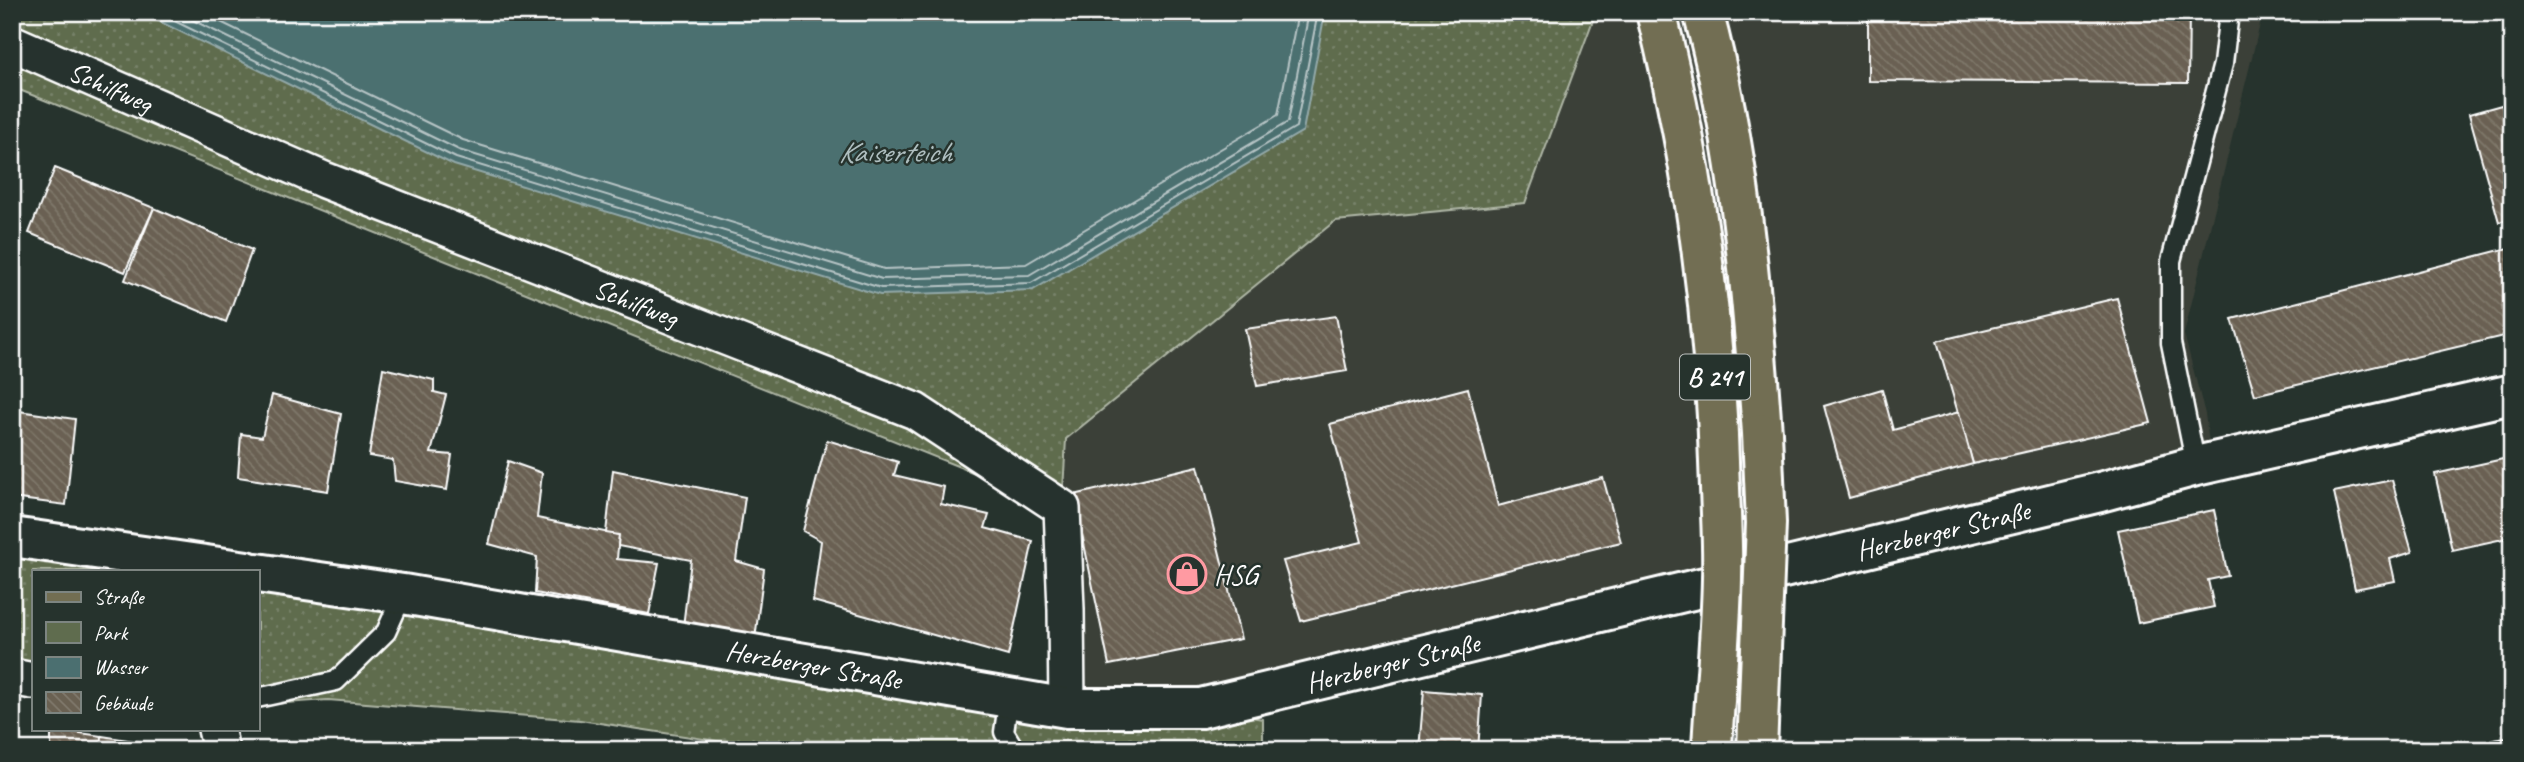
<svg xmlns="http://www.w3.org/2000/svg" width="2524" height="762" font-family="Caveat,sans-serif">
<defs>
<pattern id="green-dots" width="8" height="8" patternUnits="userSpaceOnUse" patternTransform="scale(1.75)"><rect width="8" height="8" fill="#5f6c4e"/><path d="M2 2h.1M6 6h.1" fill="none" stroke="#778269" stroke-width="1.8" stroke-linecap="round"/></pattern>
<pattern id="building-back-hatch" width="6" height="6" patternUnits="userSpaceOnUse" patternTransform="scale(1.75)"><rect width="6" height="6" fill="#6a6152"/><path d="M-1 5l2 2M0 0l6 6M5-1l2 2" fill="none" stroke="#80796c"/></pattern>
</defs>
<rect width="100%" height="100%" fill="#26332d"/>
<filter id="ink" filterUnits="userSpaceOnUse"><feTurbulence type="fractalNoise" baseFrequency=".0143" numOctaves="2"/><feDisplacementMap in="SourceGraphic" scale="14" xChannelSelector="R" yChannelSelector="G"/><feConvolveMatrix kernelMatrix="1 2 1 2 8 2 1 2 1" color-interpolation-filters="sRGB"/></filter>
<g filter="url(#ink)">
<polygon fill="#3a4138" points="1596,12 2263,12 2184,334 2205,414 2212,464 1313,681 1067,708 1062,508 1066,439 1335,221 1525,202"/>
<g fill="url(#green-dots)" stroke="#afb6a6" stroke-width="2">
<polygon points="12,12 1596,12 1525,203 1335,221 1066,439 1062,508 12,87"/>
<polygon points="12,537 247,571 33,571 33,681 12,677"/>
<polygon points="257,573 1201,708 1263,719 1263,750 775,750 580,720 328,700 257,705"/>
</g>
<polygon fill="#4b6f70" stroke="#93a9a9" stroke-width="2" points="140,12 1325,12 1303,131 1033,290 880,295 454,165"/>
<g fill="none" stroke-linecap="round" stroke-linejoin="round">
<g stroke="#b7c5c6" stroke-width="2">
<polyline points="156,12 456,158 881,288 1031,283 1296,127 1318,12"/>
<polyline points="176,12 459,150 882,279 1029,275 1288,122 1309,12"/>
<polyline points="200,12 463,140 884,269 1026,264 1278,115 1298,12"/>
</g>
</g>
<g fill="url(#building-back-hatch)" stroke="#fff" stroke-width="2">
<polygon points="1868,12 2189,12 2188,83 1868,81"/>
<polygon points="2512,102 2512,218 2499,222 2469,114"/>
<polygon points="55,168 154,208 125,272 29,233"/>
<polygon points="154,208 252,250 226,322 125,280"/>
<polygon points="2512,247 2512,334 2255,395 2232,319"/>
<polygon points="2117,298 2151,423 1973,464 1937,341"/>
<polygon points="1336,316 1347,371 1257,386 1245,329"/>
<polygon points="383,368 434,380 434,392 446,395 431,453 452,455 447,490 395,481 393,460 369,456"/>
<polygon points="1468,388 1498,506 1603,478 1621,542 1301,621 1283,561 1362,542 1330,424"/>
<polygon points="1882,389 1893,430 1959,412 1973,464 1849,498 1824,406"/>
<polygon points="272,395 341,414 328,491 238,477 241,434 262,437"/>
<polygon points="12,410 75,419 66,505 12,498"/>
<polygon points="827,440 898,462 894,475 944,487 941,504 989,515 985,528 1033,541 1008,656 813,601 821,541 803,531"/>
<polygon points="2512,457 2512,537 2452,550 2435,474"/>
<polygon points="508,461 542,473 537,518 619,535 617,559 659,563 649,614 535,593 537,557 489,544"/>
<polygon points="1198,466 1241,639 1109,665 1074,495"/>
<polygon points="613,470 745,497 736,561 764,569 755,639 683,627 691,560 618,546 619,535 606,533"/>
<polygon points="2392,480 2412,552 2390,559 2395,581 2355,589 2334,492"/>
<polygon points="2214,510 2228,576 2208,580 2214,607 2138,623 2118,530"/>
<polygon points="1424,690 1482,695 1478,750 1419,750"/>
<polygon points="51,729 102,736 101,750 51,750"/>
<polygon points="102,736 154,744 153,750 101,750"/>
</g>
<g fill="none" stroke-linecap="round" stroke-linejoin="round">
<defs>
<g id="lane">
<polyline points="2196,466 2171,343 2171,261 2223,64 2229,12"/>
<polyline points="1009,697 1004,732 1015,750"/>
<polyline points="257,698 336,681 386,632 403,594"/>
<polyline points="2497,750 2512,748"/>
</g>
<g id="street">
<path id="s1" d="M12,43l312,137 591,231 147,97 4,102 1,98"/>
<polyline points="12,677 33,681"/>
<polyline points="216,729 221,750"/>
</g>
<g id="secondary">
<polyline points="12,537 247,571"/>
<path id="s2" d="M257,573l146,21 664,114h134l899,-216 96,-26 316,-72"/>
</g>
<path id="primary" d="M1703,12c37,137 49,280 59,421"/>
</defs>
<use href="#lane" stroke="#fff" stroke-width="23"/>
<use href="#street" stroke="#fff" stroke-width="40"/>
<use href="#secondary" stroke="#fff" stroke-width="44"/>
<use href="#primary" stroke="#fff" stroke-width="44"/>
<use href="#lane" stroke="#26332d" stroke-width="18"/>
<use href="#street" stroke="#26332d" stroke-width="35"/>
<use href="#secondary" stroke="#26332d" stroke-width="38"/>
<use href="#primary" stroke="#726e52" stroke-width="38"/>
<defs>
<g id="primary-bridge">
<path d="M1656,12c40,159 60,313 64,476 1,30 3,60 2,90 -1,56 -7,113 -10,169"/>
<polyline points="1757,750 1766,523 1762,433"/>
</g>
</defs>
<use href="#primary-bridge" stroke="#fff" stroke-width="44" stroke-linecap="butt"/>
<use href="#primary-bridge" stroke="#726e52" stroke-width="38"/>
</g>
</g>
<defs>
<symbol id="shop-ring" viewBox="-11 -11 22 22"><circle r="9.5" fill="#26332d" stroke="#ff9aa2" stroke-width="1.5"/><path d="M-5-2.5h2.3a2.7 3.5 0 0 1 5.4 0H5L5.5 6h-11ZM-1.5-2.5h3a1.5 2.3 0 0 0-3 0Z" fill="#ff9aa2"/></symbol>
</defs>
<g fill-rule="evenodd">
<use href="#shop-ring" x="1165" y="552" width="44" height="44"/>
</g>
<g text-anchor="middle" stroke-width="5" stroke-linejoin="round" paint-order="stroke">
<rect fill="#26332d" stroke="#bec2c0" stroke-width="2" x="1680" y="354.5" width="70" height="45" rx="5"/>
<g font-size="26" font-weight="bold" fill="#fff">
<text x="1715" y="386">B 241</text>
</g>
<g font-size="28" fill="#fff" stroke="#26332d">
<text dy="10" stroke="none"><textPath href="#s1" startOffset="108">Schilfweg</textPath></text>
<text dy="10" stroke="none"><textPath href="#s1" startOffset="676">Schilfweg</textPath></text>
<text dy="10" stroke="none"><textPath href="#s2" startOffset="1718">Herzberger Straße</textPath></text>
<text dy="10" stroke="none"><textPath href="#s2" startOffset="1152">Herzberger Straße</textPath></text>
<text dy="10" stroke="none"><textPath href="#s2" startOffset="564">Herzberger Straße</textPath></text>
</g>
<g font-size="28" fill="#fff" stroke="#26332d" text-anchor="start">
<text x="1214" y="584">HSG</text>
</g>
<g font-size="30" font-style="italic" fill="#aebebf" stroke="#26332d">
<text x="895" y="162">Kaiserteich</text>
</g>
</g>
<rect width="2524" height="762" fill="none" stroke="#26332d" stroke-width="42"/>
<rect x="21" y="21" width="2482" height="720" fill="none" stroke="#fff" stroke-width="2.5" filter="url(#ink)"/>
<rect x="32" y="570" width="228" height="161" fill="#26332d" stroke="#7d8581" stroke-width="2"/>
<rect x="46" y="592" width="35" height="10" fill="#726e52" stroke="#7d8581" stroke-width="2"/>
<text x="94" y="604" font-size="21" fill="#ffffff">Straße</text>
<rect x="46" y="622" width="35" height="21" fill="#5f6c4e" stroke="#7d8581" stroke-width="2"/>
<text x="94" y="640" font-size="21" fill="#ffffff">Park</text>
<rect x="46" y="657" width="35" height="21" fill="#4b6f70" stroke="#7d8581" stroke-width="2"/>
<text x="94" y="674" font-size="21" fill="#ffffff">Wasser</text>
<rect x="46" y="692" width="35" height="21" fill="url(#building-back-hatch)" stroke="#7d8581" stroke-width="2"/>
<text x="94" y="710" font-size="21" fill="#ffffff">Gebäude</text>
</svg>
